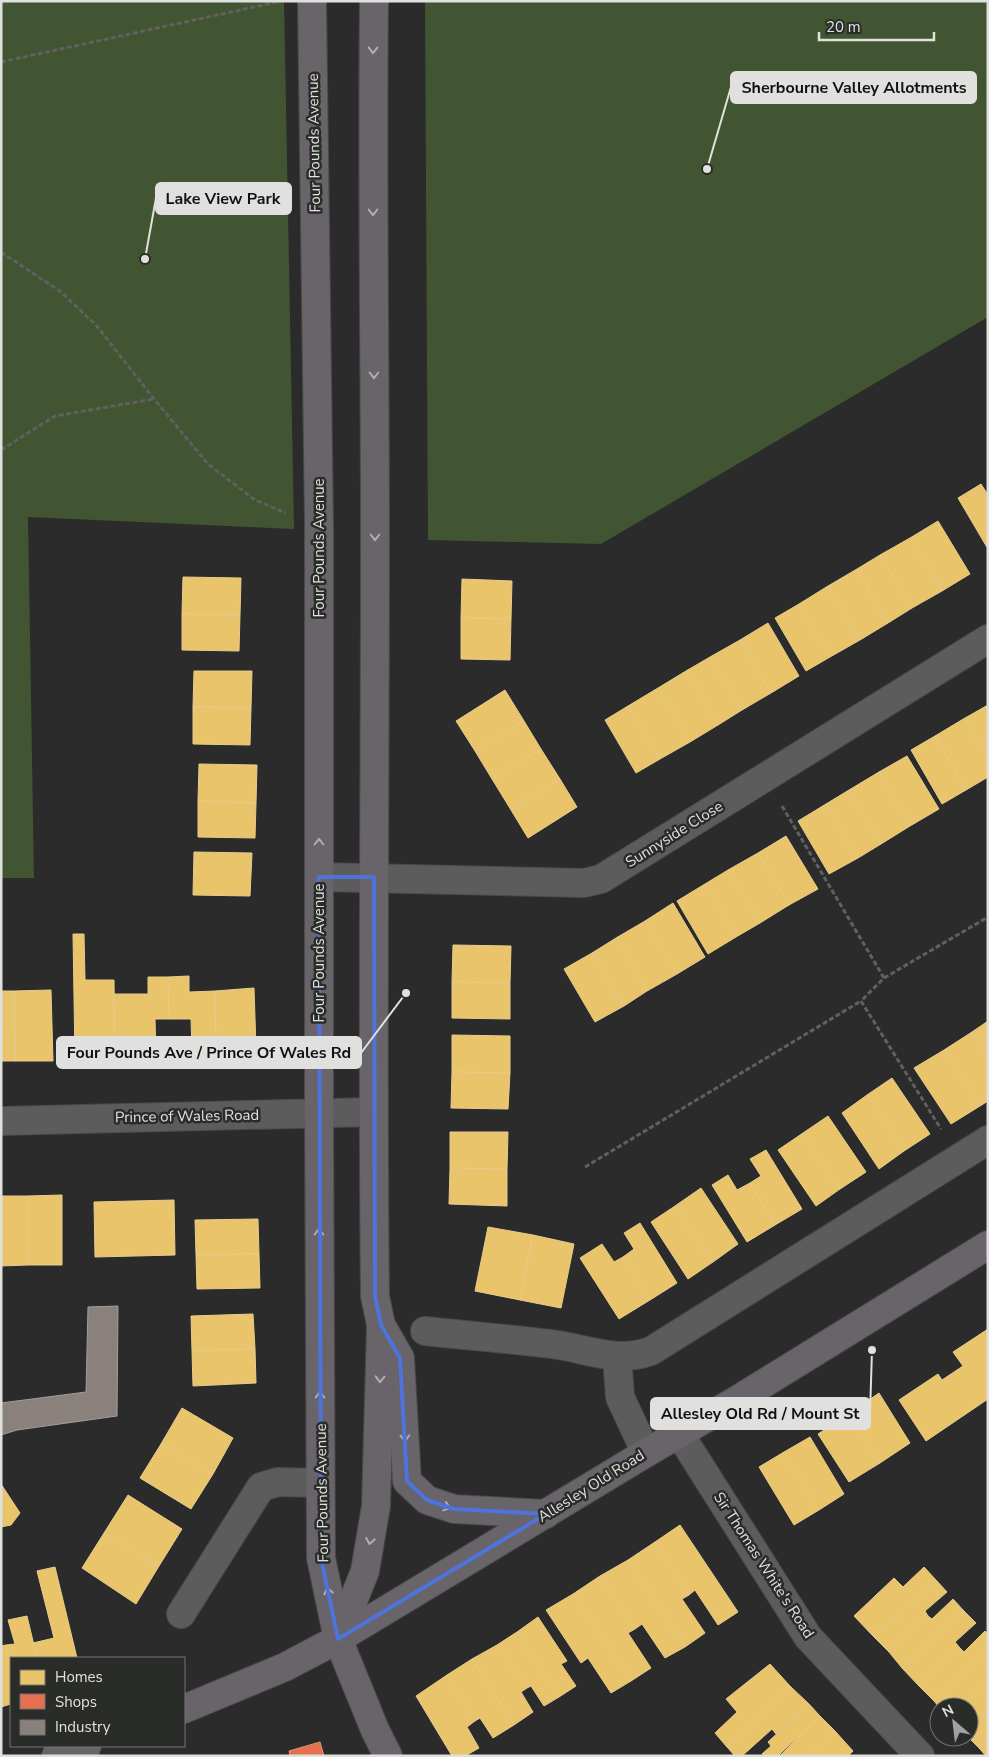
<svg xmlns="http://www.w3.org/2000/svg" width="989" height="1757" font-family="'Nunito Sans',sans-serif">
<rect width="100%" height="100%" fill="#2a2b2a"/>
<g fill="#425532">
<polygon points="1,1 284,1 294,529 28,517 34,878 1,878"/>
<polygon points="425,1 988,1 988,317 601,544 428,540"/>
</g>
<g fill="#e9c46a" stroke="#e6cd8d">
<polygon points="981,484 988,495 988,549 958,498"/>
<polygon points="938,521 970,574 942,591 910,538"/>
<polygon points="910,538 942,591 912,608 880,555"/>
<polygon points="880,555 912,608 888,623 857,569"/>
<polygon points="857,569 888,623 860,640 828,586"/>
<polygon points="183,577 241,578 240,615 182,614"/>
<polygon points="462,579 512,581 511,619 461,618"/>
<polygon points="828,586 860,640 830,657 799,604"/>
<polygon points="799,604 830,657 806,671 775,618"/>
<polygon points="182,614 240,615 239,651 182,650"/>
<polygon points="461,618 511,619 510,660 461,659"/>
<polygon points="768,623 799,676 771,693 740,640"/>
<polygon points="740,640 771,693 742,710 710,657"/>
<polygon points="710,657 742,710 718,725 686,671"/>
<polygon points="194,671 252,671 251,708 193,707"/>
<polygon points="686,671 718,725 690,742 658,688"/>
<polygon points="658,688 690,742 660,759 628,706"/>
<polygon points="505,690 524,721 475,751 456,721"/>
<polygon points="988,705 988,758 965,718"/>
<polygon points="628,706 660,759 636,773 605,720"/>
<polygon points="193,707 251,708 250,745 193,744"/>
<polygon points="965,718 988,758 988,777 966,790 935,736"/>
<polygon points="524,721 541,749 492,779 475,751"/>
<polygon points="935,736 966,790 942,804 911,750"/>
<polygon points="541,749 560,779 511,810 492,779"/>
<polygon points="907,756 939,809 910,826 879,772"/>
<polygon points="199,764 257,765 256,803 198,801"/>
<polygon points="879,772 910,826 881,844 849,790"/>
<polygon points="560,779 577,807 528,838 511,810"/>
<polygon points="849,790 881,844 858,858 826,804"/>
<polygon points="198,801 256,803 255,838 198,837"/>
<polygon points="826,804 858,858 829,874 798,821"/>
<polygon points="786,836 818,889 789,905 758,853"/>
<polygon points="194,852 252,853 250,896 193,895"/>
<polygon points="758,853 789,905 760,923 728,870"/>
<polygon points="728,870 760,923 736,937 705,884"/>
<polygon points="705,884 736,937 708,954 677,901"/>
<polygon points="673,903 705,957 677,974 645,921"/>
<polygon points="645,921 677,974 647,991 616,938"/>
<polygon points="73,934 84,934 85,980 114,980 115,1057 75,1058"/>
<polygon points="616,938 647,991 624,1006 592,953"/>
<polygon points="453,945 511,946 510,983 452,982"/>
<polygon points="592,953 624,1006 595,1022 564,969"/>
<polygon points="189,976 189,992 215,991 216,1051 192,1053 191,1019 169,1019 168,977"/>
<polygon points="148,977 168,977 169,1019 155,1019 156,1057 115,1057 114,994 148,994"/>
<polygon points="452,982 510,983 510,1019 452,1018"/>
<polygon points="254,988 256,1048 216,1051 215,991"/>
<polygon points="51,990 53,1061 15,1061 14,991"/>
<polygon points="1,991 14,991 15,1061 1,1061"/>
<polygon points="988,1021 988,1056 972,1032"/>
<polygon points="972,1032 988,1056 988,1101 980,1106 944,1050"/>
<polygon points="452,1035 510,1036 510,1073 452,1072"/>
<polygon points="944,1050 980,1106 951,1124 914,1068"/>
<polygon points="452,1072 510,1073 508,1109 451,1108"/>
<polygon points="892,1078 930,1134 904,1151 867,1095"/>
<polygon points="867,1095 904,1151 879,1169 842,1113"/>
<polygon points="828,1116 866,1172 840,1189 803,1133"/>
<polygon points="450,1132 508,1132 507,1169 450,1168"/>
<polygon points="803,1133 840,1189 816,1206 778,1150"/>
<polygon points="766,1150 802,1209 775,1225 750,1183 761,1176 750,1159"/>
<polygon points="450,1168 507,1169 507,1206 449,1204"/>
<polygon points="728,1175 737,1190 750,1183 775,1225 747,1242 712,1185"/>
<polygon points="701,1188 738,1244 713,1262 675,1206"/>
<polygon points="62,1195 62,1265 28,1265 27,1196"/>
<polygon points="1,1196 27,1196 28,1265 1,1266"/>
<polygon points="174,1200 175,1255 95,1257 94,1202"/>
<polygon points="675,1206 713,1262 688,1279 651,1222"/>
<polygon points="258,1219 259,1254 196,1255 195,1220"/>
<polygon points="640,1223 677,1283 650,1300 623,1257 634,1249 624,1233"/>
<polygon points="488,1227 533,1235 520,1300 475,1291"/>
<polygon points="533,1235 574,1244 561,1308 520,1300"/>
<polygon points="602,1244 614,1262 623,1257 650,1300 619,1319 580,1258"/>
<polygon points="259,1254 260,1288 197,1289 196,1255"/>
<polygon points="253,1314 255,1349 192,1351 191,1316"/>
<polygon points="988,1329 988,1399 926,1441 899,1400 938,1374 942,1380 963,1366 953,1352"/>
<polygon points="255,1349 256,1383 193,1386 192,1351"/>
<polygon points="879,1393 910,1443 880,1463 849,1414"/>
<polygon points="182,1408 233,1438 213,1474 161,1444"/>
<polygon points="849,1414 880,1463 849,1482 818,1434"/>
<polygon points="810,1437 844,1494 819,1510 784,1452"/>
<polygon points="161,1444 213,1474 191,1509 140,1478"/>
<polygon points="784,1452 819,1510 794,1525 759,1467"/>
<polygon points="1,1484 20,1513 11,1525 1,1527"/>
<polygon points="128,1495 182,1529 159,1566 104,1533"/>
<polygon points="680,1525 738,1612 718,1625 695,1590 689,1595 655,1542"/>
<polygon points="104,1533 159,1566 136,1604 82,1568"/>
<polygon points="655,1542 689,1595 682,1599 705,1633 685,1647 628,1560"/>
<polygon points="628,1560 685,1647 665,1658 642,1624 635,1629 600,1576"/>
<polygon points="55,1567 77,1658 37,1658 33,1643 54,1638 37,1571"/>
<polygon points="924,1567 936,1580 874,1637 854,1616 894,1578 903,1587"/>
<polygon points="600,1576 635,1629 628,1633 651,1668 631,1681 573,1594"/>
<polygon points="936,1580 947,1592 925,1611 928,1616 889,1652 874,1637"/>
<polygon points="573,1594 631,1681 611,1693 588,1658 581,1663 546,1610"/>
<polygon points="953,1599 964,1611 902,1668 889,1652 928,1616 932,1619"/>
<polygon points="964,1611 976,1623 955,1642 960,1648 919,1686 902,1668"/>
<polygon points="27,1616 37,1658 11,1658 11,1666 6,1645 15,1644 8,1620"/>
<polygon points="538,1617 567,1661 561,1664 576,1686 559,1697 517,1632"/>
<polygon points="985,1631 988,1634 988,1650 934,1701 919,1686 960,1648 964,1652"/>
<polygon points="517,1632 559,1697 544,1706 531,1686 527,1688 497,1645"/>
<polygon points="6,1645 11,1666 11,1704 1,1707 1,1646"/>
<polygon points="497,1645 527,1688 521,1692 533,1712 514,1725 472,1659"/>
<polygon points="988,1650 988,1673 986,1674 988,1682 961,1707 939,1707 934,1701"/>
<polygon points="472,1659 514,1725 493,1738 480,1718 475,1721 447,1675"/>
<polygon points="770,1664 790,1686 727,1747 715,1733 737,1712 726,1699"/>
<polygon points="447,1675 475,1721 467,1727 479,1748 465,1756 452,1756 416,1696"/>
<polygon points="988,1682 988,1710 969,1728 969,1707 961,1707"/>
<polygon points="790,1686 809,1704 776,1734 772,1729 742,1756 735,1756 727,1747"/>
<polygon points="809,1704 820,1716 778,1756 764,1756 762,1754 771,1746 768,1742"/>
<polygon points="988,1710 988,1740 979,1748 968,1737 969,1728"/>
<polygon points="820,1716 835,1731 809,1756 780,1756"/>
<polygon points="835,1731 853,1751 848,1756 809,1756"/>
<polygon points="988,1740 988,1756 986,1756 979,1748"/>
</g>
<polygon fill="#e76f51" stroke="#e5917c" points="320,1742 324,1756 290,1756 289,1751"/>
<polygon fill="#8a817c" stroke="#a49e9a" points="118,1306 117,1416 17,1430 1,1435 1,1403 86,1392 88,1307"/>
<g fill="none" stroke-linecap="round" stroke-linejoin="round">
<defs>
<g id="minor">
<polyline points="319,877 584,883 601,879 988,639"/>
<polyline points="1,1121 373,1112"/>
<path d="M425,1331c44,5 89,8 133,14 32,5 60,18 93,6l337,-211"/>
<polyline points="617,1357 620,1397 646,1453"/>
<polyline points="679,1433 808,1637 920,1756"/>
<polyline points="181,1614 261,1487 278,1482 320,1483"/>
</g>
<g id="major">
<polyline points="312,1 319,526 319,1112 321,1558 338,1639 375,1730 388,1756"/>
<polyline points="381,1325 400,1358 407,1481 427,1500 454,1509 546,1514"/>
<path d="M338,1639l27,-68 11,-65 5,-181 -6,-29c-3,-252 0,-503 0,-755 0,-180 -3,-360 -1,-540"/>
<polyline points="184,1709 285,1667 338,1639 646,1453 737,1400 988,1245"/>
<polyline points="56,1756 87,1746"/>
</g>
</defs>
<use href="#minor" stroke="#484948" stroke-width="30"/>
<use href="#major" stroke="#484948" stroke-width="30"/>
<g stroke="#5f605f" stroke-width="3" stroke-dasharray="5 2.5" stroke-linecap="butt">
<polyline points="1,62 277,2"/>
<polyline points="1,252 61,292 96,325 154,399 208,464 255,500 286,513"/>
<polyline points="1,450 55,416 154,399"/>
<polyline points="782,806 884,978 861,1001 941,1129"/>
<polyline points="884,978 988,917"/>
<polyline points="585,1167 861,1001"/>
</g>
<use href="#minor" stroke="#5b5c5b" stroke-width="28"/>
<use href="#major" stroke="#68646a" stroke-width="28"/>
</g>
<defs><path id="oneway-chevron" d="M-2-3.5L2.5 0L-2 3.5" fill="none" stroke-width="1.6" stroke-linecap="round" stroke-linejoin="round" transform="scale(1.25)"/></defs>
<g stroke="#b0afb0">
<use href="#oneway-chevron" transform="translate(373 50) rotate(91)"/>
<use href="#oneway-chevron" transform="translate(373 212) rotate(90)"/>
<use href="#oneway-chevron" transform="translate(374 375) rotate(90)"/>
<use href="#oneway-chevron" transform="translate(375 537) rotate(90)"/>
<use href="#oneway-chevron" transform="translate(319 842) rotate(-90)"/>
<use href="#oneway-chevron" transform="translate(319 1232) rotate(-90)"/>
<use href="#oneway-chevron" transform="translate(380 1379) rotate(92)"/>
<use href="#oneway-chevron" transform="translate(320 1395) rotate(-90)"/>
<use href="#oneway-chevron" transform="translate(405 1438) rotate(87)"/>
<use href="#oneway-chevron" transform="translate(447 1507) rotate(18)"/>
<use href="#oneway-chevron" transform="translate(370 1541) rotate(100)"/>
<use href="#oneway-chevron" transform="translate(328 1591) rotate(-102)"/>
</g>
<path fill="none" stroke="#4e73da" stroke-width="4" stroke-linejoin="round" d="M319,877h55l1,419 6,29 19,33 7,123 20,19 27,9 92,5 -208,125 -17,-81z"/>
<g text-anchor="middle" stroke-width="5" stroke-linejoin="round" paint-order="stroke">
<g font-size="15" fill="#e0e1df" stroke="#2a2c29">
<text transform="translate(314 143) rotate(-91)" y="5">Four Pounds Avenue</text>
<text transform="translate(319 548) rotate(-90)" y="5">Four Pounds Avenue</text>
<text transform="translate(674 834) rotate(-32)" y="5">Sunnyside Close</text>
<text transform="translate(319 953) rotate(-90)" y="5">Four Pounds Avenue</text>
<text transform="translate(187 1116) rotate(-1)" y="5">Prince of Wales Road</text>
<text transform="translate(591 1486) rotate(-32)" y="5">Allesley Old Road</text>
<text transform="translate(322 1493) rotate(-91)" y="5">Four Pounds Avenue</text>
<text transform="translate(764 1565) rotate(57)" y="5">Sir Thomas White's Road</text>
</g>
</g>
<path fill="none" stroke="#e0e1df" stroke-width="2" d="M707 169L731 87M145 259L156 198M406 993L361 1053M872 1350L870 1414"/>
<g fill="#e0e1df" stroke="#2a2c29" stroke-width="2">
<circle cx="707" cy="169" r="5"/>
<circle cx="145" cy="259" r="5"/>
<circle cx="406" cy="993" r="5"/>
<circle cx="872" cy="1350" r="5"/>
</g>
<g fill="#e0e1df" stroke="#e0e1df" stroke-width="2">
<rect x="731" y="72" width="245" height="31" rx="5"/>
<rect x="156" y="183" width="135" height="31" rx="5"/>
<rect x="57" y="1037" width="304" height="31" rx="5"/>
<rect x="651" y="1398" width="219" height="31" rx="5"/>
</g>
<g font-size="16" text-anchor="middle" font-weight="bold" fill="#111">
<text x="854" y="93">Sherbourne Valley Allotments</text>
<text x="223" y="204">Lake View Park</text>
<text x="209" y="1058">Four Pounds Ave / Prince Of Wales Rd</text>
<text x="760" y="1419">Allesley Old Rd / Mount St</text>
</g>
<rect width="989" height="1757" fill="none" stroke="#e0e1df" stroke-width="5"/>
<rect x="10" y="1657" width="175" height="90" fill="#2a2c29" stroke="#737472"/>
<rect x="20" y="1670" width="25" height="15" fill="#e9c46a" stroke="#737472"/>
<text x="55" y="1682" font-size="15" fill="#e0e1df">Homes</text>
<rect x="20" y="1694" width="25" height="15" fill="#e76f51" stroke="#737472"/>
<text x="55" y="1707" font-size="15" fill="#e0e1df">Shops</text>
<rect x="20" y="1720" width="25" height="15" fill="#8a817c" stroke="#737472"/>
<text x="55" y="1732" font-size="15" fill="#e0e1df">Industry</text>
<g transform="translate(954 1722) rotate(332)"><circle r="24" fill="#2a2c29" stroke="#737472"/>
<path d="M0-4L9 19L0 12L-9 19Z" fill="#a0a1a0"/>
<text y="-8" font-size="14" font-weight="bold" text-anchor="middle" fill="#e0e1df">N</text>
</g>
<path d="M819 32v8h115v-8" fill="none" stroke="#e0e1df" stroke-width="2.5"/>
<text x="826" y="32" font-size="15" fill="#e0e1df" stroke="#2a2c29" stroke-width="4" paint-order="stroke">20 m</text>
</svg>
